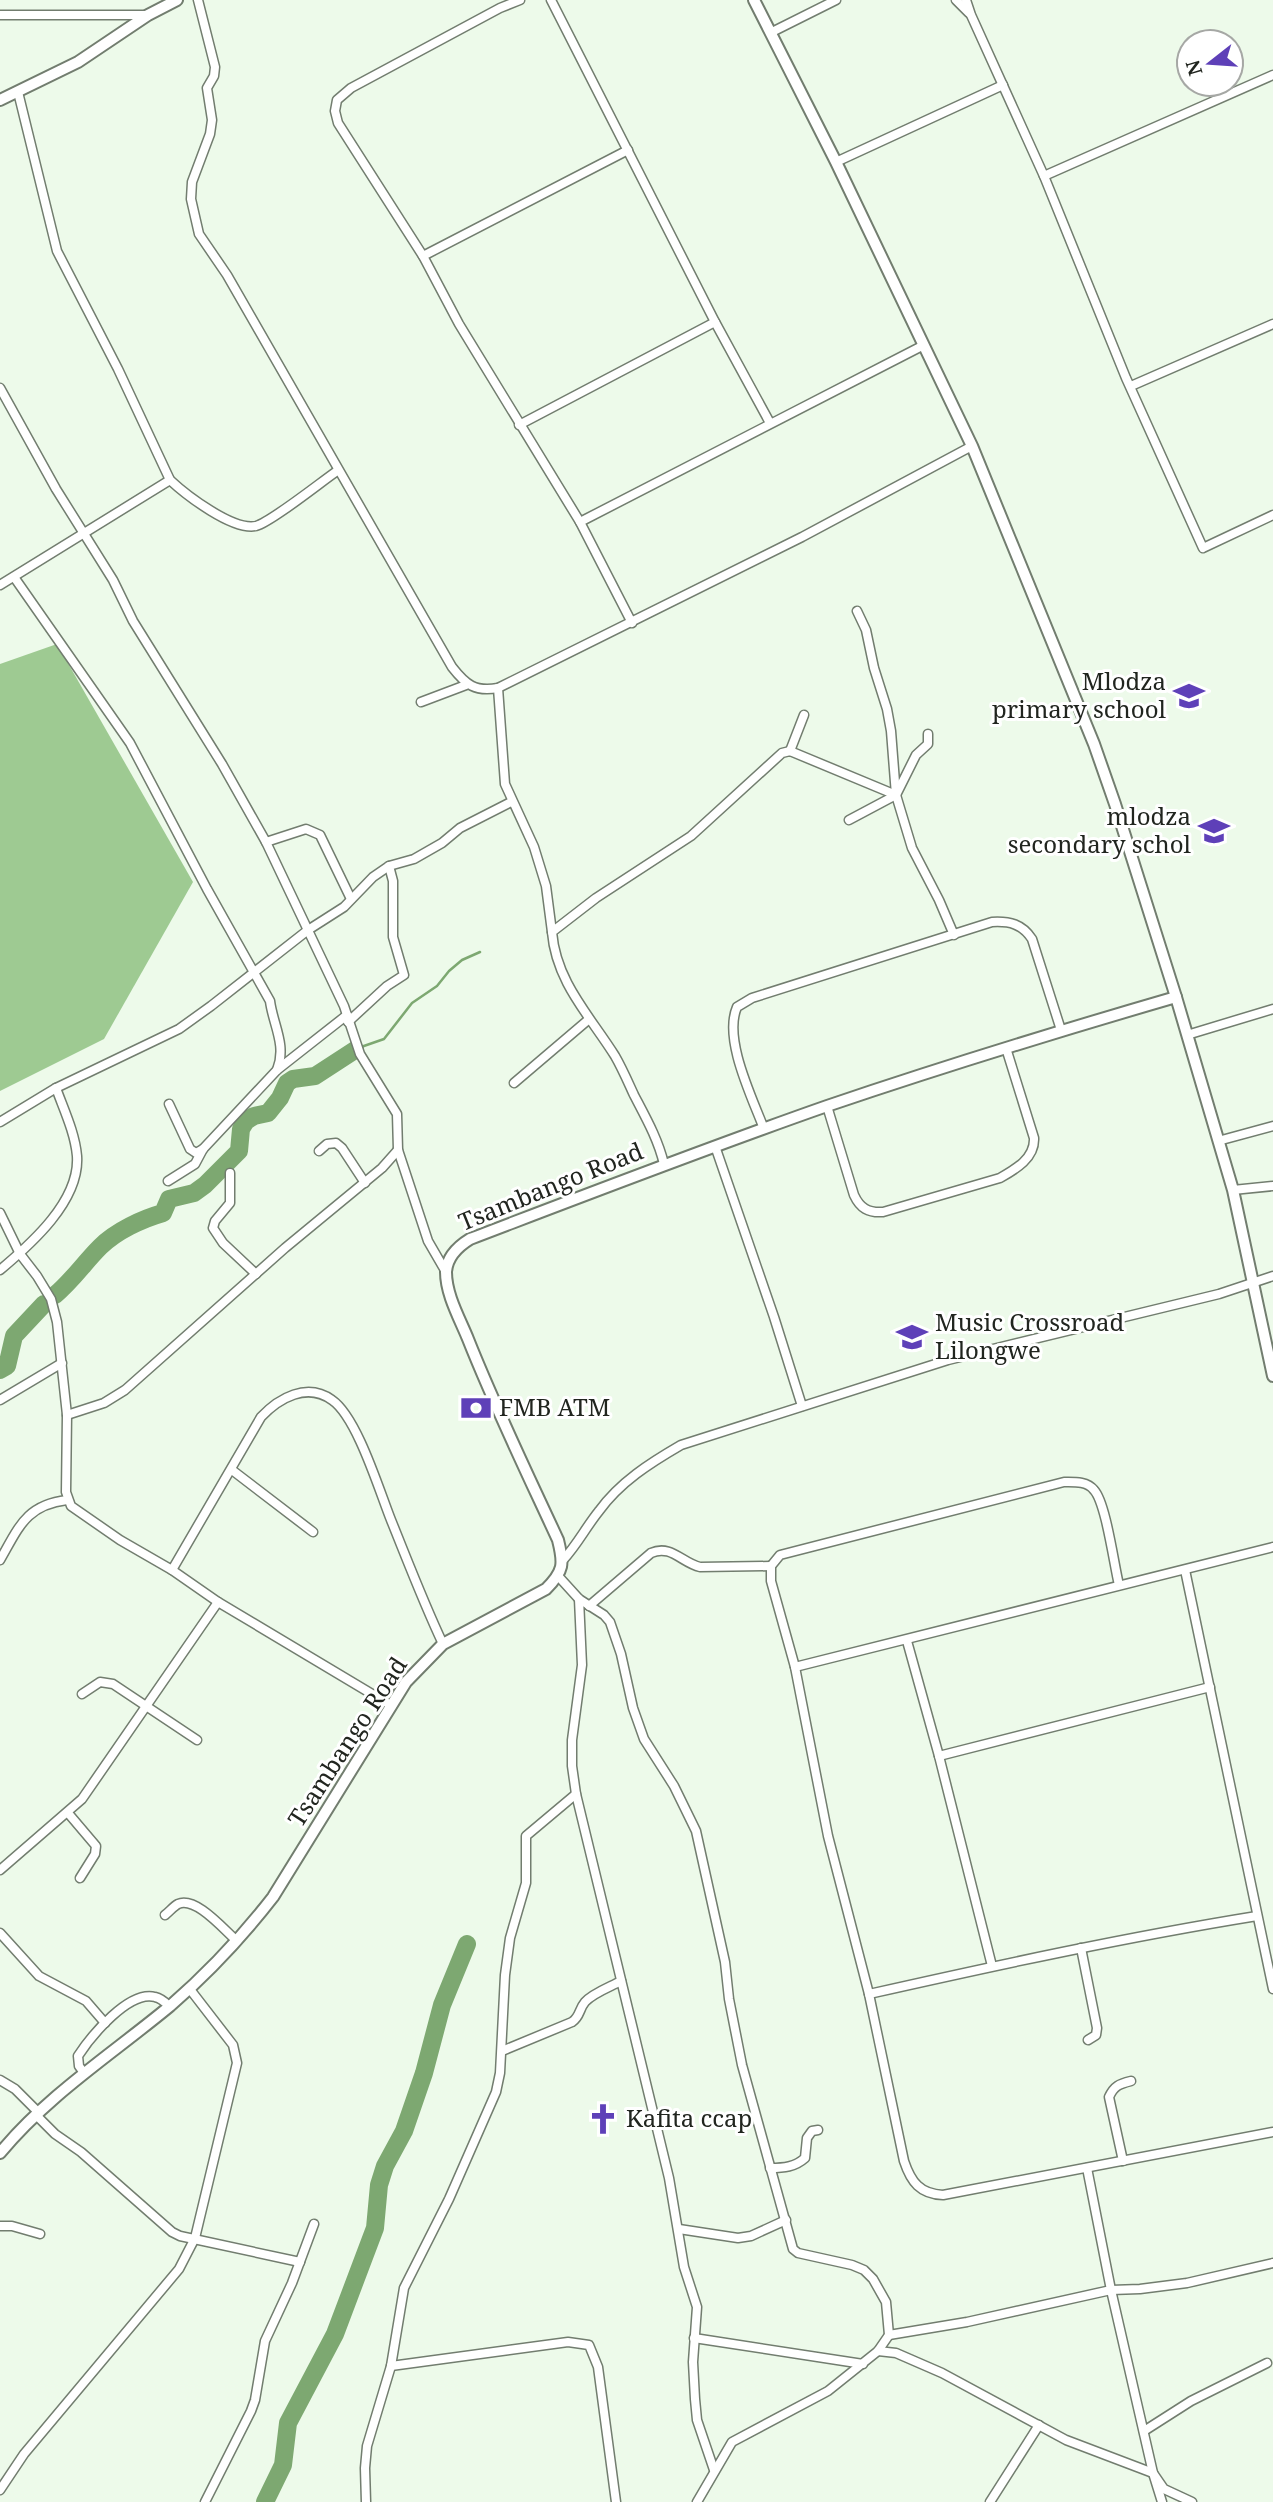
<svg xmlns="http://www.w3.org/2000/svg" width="1273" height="2502" font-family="'Noto Serif',serif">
<rect width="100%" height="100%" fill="#edfaea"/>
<polygon fill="#9eca92" points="57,644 193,882 104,1039 0,1091 0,664"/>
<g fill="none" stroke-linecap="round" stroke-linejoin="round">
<polyline stroke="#7da871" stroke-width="2.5" points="361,1047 384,1039 412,1003 437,986 449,971 462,960 480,952"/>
<g stroke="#7da871" stroke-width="18">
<path d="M55,1295c17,-14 29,-32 45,-48 16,-16 42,-28 63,-34l6,-14 25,-6 11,-8 34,-34 2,-22 5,-8 8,-5 14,-3 12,-15 7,-15 6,-4 22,-3 40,-26"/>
<polyline points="0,1370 7,1366 14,1336 44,1304"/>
<polyline points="265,2502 283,2465 288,2423 335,2334 375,2228 379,2185 385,2166 404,2131 424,2073 442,2005 467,1944"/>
</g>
<defs>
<g id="minor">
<path d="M198,0l17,67 -1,9 -7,12 5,32 -2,14 -18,48 -1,17 8,35 28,41 225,392c14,18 23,25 46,21l304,-151 170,-91"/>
<polyline points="520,0 500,8 351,88 337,100 335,111 338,123 423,256 459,324 580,522 632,623"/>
<polyline points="551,0 715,322 770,423"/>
<polyline points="956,0 969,13"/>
<polyline points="966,0 971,15 1044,176 1126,378 1203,548 1273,515"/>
<polyline points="0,15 148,15"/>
<polyline points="770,33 836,0"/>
<path d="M18,92l39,159 61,118 52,111c16,15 63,51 86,46 15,-4 65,-44 81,-55"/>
<polyline points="836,162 1003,85"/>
<polyline points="1044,176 1273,75"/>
<polyline points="423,256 628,150"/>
<polyline points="1131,386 1273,324"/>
<polyline points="0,388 56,489 113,580 133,621 222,764 266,842 344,1006 360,1054 397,1114 398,1150 428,1241 446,1272"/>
<polyline points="519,425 715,322"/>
<polyline points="580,522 924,345"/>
<path d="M14,577l116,166 77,146 63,112c3,24 17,44 7,69"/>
<polyline points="0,585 170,480"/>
<polyline points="857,611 866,630 874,668 887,709 891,731 896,795 912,848 939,900 954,935"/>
<polyline points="498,688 505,784 534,847 546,886 552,932"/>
<polyline points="421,702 466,685"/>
<polyline points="790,751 804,715"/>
<polyline points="849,820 896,795 916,755 928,744 928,734"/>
<polyline points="266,842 306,829 320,835 351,899"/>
<polyline points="348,1022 387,986 404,975 393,937 393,881 389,866"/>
<polyline points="1187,1035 1273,1009"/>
<polyline points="514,1083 588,1020"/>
<polyline points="169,1104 190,1149 196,1153 203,1149"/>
<path d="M827,1106l27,89c6,13 14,18 29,17l117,-34c16,-9 35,-20 34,-40l-28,-90"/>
<polyline points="0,1122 56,1088 179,1029 211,1006 308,930 344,907 373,877 389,866 414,859 442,843 460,828 511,802"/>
<path d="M764,1129c-12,-32 -41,-90 -27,-122l15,-9 240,-76c18,-1 30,2 40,17l29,91"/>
<polyline points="1218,1141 1273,1126"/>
<polyline points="715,1146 774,1317 802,1406"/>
<polyline points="319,1151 327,1144 336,1143 342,1148 365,1183"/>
<path d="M664,1164c-6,-25 -18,-46 -30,-69 -6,-13 -12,-27 -19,-39 -25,-40 -59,-74 -63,-124l44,-34 95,-62 91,-83 8,-2 106,44"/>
<polyline points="230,1173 230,1203 215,1221 213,1228 223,1243 256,1274"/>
<polyline points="168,1181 195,1164 203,1149 277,1070 347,1015"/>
<polyline points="1233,1190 1273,1186"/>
<polyline points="0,1213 20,1254 37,1276 51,1299 57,1322 67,1415 66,1492 71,1506 120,1540 172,1570 218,1602 392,1706"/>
<path d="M0,1270c31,-26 80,-69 77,-114 -2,-23 -13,-46 -21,-68"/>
<polyline points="0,1400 62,1363"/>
<polyline points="67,1415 104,1403 125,1390 285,1248 382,1168 398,1150"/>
<polyline points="232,1470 313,1532"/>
<path d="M0,1560c19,-33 26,-55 67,-60"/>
<path d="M563,1560c14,-15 23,-33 36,-49 21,-29 51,-48 82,-66l267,-85 271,-66 54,-18"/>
<path d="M172,1570l89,-153c18,-19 46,-35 71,-17 25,17 47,90 59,120 17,42 33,84 52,124"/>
<polyline points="1185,1570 1273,1989"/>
<polyline points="559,1577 579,1599 604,1615 610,1622 621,1654 633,1708 644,1739 674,1786 696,1831 725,1962 729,1999 742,2065 793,2249 798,2253 852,2265 864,2270 873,2279 886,2302 889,2335 878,2351 828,2391 732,2442 697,2502"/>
<path d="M1119,1585c-5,-20 -13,-82 -25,-95 -7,-9 -20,-8 -30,-8l-284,73 -9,11v15l24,86 33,169 41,158 35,167c7,21 16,33 39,34l330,-63"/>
<polyline points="579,1599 582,1665 572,1740 572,1766 576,1794 669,2178 684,2267 697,2307 693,2362 695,2399 697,2420 714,2470"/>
<path d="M589,1606l62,-53c20,-9 31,10 49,14l71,-1"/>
<polyline points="907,1641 939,1756 992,1966"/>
<polyline points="795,1667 1273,1547"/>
<polyline points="82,1694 100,1682 113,1684 197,1740"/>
<polyline points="939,1756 1210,1687"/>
<polyline points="68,1813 96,1846 95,1854 80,1878"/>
<polyline points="0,1870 82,1799 218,1602"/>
<path d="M165,1915c4,-3 9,-9 13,-11 18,-8 46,26 59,37"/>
<polyline points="0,1933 39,1976 86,2001 105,2023"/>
<polyline points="1081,1948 1097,2028 1096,2035 1088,2040"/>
<path d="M869,1994c129,-29 258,-57 388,-78"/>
<path d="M502,2051l70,-29c8,-5 7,-13 13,-20 8,-9 25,-15 36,-21"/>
<path d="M84,2073l-5,-7 -1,-10c13,-20 51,-66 77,-59 5,1 11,6 14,9"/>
<polyline points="0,2080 15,2089 39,2113"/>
<polyline points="36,2115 55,2134 81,2152 172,2232 180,2236 300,2262"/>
<path d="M1123,2161l-14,-64c5,-11 10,-13 22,-16"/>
<path d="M770,2168c14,0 25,-1 35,-10l2,-20 5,-7 6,-1"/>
<polyline points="1087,2168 1111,2290 1153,2473 1162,2502"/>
<polyline points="0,2226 12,2226 40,2234"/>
<polyline points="679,2229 738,2238 751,2236 786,2220"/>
<polyline points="889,2335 967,2322 1111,2290 1140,2289 1187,2283 1273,2263"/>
<polyline points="694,2338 863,2364"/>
<polyline points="878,2351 896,2353 942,2373 1066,2440 1153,2473 1164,2489 1192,2502"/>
<polyline points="391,2366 568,2342 589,2345 598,2367 616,2502"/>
<polyline points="1144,2431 1191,2401 1267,2363"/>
<polyline points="0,2490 24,2454 179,2269 195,2238 237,2063 233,2045 189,1988"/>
<polyline points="205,2502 251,2411 255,2400 265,2341 292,2283 314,2224"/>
<polyline points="366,2502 365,2468 367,2446 391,2366 404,2288 449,2199 496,2092 500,2073 505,1975 510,1938 526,1883 526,1836 576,1794"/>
<polyline points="990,2502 1039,2425"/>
</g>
<g id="tertiary">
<polyline points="754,0 836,162 972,446 1094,744 1115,804 1176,997 1233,1190 1273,1376"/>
<polyline points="0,100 78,62 148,15 177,0"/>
<path d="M0,2153c48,-58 112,-99 170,-147 38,-33 72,-69 103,-109l133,-215 37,-38 103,-55c18,-18 18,-25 12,-49 -31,-67 -63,-133 -90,-201 -8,-20 -22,-44 -22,-67 1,-15 11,-25 24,-33 118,-45 237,-91 357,-133 115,-39 232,-75 349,-109"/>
</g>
</defs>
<use href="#minor" stroke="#727d6f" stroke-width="11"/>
<use href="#tertiary" stroke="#727d6f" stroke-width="14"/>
<use href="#minor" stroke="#fff" stroke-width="8"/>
<use href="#tertiary" stroke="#fff" stroke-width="10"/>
</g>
<defs>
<symbol id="school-bare" viewBox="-9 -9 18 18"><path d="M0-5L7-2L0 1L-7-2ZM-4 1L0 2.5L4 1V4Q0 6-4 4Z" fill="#5e40b8" stroke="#fff" stroke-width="2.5" paint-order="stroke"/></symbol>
<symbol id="university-bare" viewBox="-9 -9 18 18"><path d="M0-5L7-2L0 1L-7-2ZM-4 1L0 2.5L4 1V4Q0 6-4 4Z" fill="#5e40b8" stroke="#fff" stroke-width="2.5" paint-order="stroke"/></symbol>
<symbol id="bank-bare" viewBox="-9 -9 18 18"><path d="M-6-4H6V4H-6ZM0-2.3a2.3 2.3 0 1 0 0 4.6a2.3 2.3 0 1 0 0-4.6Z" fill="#5e40b8" stroke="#fff" stroke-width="2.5" paint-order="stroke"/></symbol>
<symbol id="church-bare" viewBox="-9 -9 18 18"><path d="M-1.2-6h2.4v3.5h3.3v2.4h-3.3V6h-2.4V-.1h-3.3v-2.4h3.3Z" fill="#5e40b8" stroke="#fff" stroke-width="2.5" paint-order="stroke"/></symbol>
</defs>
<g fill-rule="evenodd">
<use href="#school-bare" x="1167" y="674" width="44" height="44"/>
<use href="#school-bare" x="1192" y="809" width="44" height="44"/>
<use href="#university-bare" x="890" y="1315" width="44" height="44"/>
<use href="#bank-bare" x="454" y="1386" width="44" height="44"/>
<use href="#church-bare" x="581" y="2097" width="44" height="44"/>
</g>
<g text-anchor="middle" stroke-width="6" stroke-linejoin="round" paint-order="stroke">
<g font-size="24" fill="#21251f" stroke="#fff" text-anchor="start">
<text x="1166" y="690" text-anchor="end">Mlodza<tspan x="1166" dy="28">primary school</tspan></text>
<text x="1191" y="825" text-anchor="end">mlodza<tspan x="1191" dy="28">secondary schol</tspan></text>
<text x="935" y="1331">Music Crossroad<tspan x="935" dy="28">Lilongwe</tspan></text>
<text x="499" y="1416">FMB ATM</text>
<text x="626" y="2127">Kafita ccap</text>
</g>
<g font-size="24" fill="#21251f" stroke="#fff">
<text transform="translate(551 1187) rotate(-22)" y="8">Tsambango Road</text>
<text transform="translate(348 1742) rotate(-57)" y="8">Tsambango Road</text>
</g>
</g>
<g transform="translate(1210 63) rotate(253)"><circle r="33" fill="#ffffff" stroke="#a6a8a5" stroke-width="2"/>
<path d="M0-5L12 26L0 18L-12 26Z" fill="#5e40b8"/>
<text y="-10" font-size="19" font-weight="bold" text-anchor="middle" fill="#21251f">N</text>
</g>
</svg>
